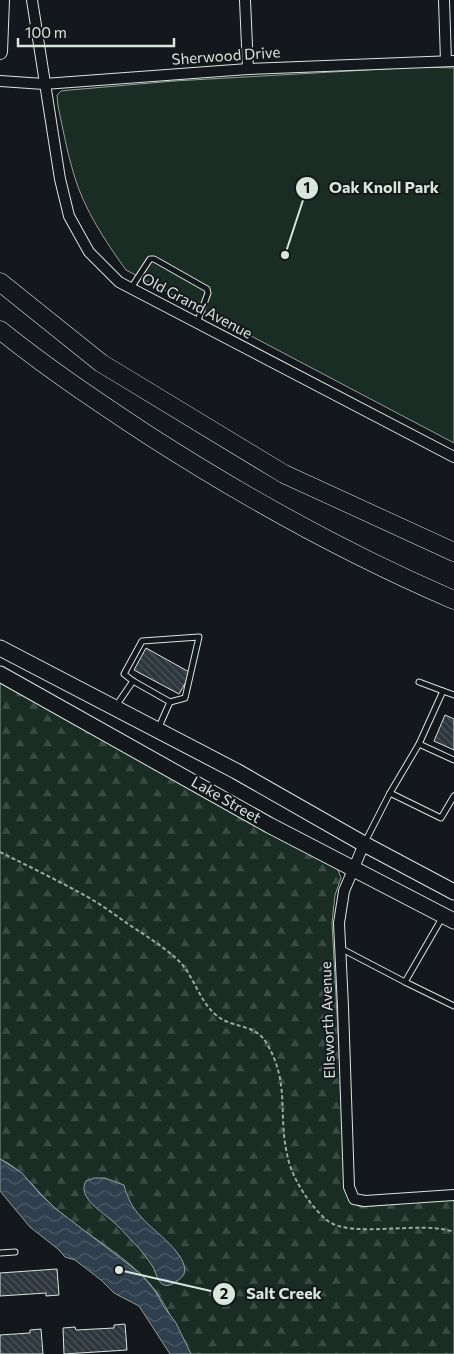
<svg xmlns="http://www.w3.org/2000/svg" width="454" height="1354" font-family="Commissioner,sans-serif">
<defs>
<pattern id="forest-firs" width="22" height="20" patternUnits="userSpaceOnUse" patternTransform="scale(1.25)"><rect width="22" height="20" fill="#1a2d24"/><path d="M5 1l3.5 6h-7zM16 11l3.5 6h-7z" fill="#3b4b43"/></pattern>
<pattern id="water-waves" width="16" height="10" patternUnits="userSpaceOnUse" patternTransform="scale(1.25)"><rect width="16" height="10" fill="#2f3f4d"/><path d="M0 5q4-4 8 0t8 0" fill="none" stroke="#4c5b66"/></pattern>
<pattern id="building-back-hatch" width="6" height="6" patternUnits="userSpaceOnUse" patternTransform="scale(1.25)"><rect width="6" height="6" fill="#2c363c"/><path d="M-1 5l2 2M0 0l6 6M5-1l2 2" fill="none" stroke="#4a5358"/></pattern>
</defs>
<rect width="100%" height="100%" fill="#14181c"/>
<path fill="#1a2d24" stroke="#939e99" d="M420,67l34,1v375l-328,-173c-21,-29 -42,-61 -52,-95 -7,-23 -11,-46 -16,-69l-1,-11 4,-4 9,-1 104,-9z"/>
<path fill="url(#forest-firs)" stroke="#939e99" d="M0,683l336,182 5,13 -6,17 -3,28 11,201 1,64 7,14 10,5 93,-8v155h-263c-13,-20 -22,-45 -36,-64 -24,-32 -71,-56 -101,-83 -18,-16 -31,-38 -54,-48z"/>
<g fill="url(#water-waves)" stroke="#939e99">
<polygon points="0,1159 22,1173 40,1194 56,1209 141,1274 155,1291 164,1307 176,1323 191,1354 170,1354 139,1306 114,1293 101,1280 75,1260 65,1257 58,1249 30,1227 0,1191"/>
<path d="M94,1178h11l19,7c3,12 9,24 18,33 10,12 48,37 42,56 -2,4 -8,8 -12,10 -4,2 -6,2 -10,0 -5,-4 -6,-11 -9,-17 -6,-9 -11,-16 -19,-24 -8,-8 -15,-17 -24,-24 -10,-9 -33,-22 -24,-38z"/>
</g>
<g fill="url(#building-back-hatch)" stroke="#d8e6dc">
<polygon points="146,648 191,673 179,694 134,670"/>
<polygon points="445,715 454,719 454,750 434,741"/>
<polygon points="57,1269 59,1295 46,1296 46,1293 0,1296 0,1273"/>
<polygon points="125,1324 127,1350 64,1354 63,1328 75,1327 76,1330 114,1328 114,1325"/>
<polygon points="41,1329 43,1354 0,1354 0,1335 30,1333 30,1330"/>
</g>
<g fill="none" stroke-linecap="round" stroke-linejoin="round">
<defs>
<g id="lane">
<polyline points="131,288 150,259 154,259 207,289 208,293 197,323"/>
<polygon points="199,637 185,698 170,702 133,681 124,674 142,641"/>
<polyline points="419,682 443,691"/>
<polyline points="116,706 133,681"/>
<polyline points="158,729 170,702"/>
<polyline points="419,744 454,760"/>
<polyline points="390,793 441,818 454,796"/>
<polyline points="364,844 390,793 419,744 443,691 454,695"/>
<polyline points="442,918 405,982 454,1006"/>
<polyline points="340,948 405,982"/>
<polyline points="0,1253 15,1252"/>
</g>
<g id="street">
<polyline points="32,0 60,179 69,216 89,252 119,282 454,457"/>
<polyline points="245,0 248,69"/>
<polyline points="444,0 446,61"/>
<polyline points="0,81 44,84 248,69 454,61"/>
<polyline points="364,844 344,891 339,923 343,1007 349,1187 354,1199 365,1201 454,1195"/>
</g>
<polyline id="secondary" points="0,52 2,0"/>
<g id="primary">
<polyline points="0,648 236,771 364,844 454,892"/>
<polyline points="0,674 269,825 454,921"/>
</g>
<g id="highway">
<polyline points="0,282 101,363 284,474 454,552"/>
<path d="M0,330c47,38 98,72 148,105 98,63 199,119 306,165"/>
</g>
</defs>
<use href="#lane" stroke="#d8e6dc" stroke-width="7"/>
<use href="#street" stroke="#d8e6dc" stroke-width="12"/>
<use href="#secondary" stroke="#d8e6dc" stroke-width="16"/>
<use href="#primary" stroke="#d8e6dc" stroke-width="17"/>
<use href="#highway" stroke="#d8e6dc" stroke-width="19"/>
<path stroke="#9da8a2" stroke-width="2" stroke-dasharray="4 2.5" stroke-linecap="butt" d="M0,852c28,14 57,28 84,43 15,8 30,19 44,29 17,11 34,22 49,35 17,16 22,42 39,56 16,14 40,8 51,29 23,39 11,70 20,110 3,16 11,31 20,44 6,8 13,17 21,23 24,18 93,-1 126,11"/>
<use href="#lane" stroke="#14181c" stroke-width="5"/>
<use href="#street" stroke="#14181c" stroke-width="10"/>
<use href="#secondary" stroke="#14181c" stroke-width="14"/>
<use href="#primary" stroke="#14181c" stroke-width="15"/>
<use href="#highway" stroke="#14181c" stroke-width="18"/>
</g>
<g text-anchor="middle" stroke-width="4" stroke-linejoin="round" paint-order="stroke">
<g font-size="15" fill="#d8e6dc" stroke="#14181c">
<text transform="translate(226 56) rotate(-4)" y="5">Sherwood Drive</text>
<text transform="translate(197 306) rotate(28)" y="5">Old Grand Avenue</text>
<text transform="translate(226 800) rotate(30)" y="5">Lake Street</text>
<text transform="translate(328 1020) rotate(-92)" y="5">Ellsworth Avenue</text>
</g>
</g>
<path fill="none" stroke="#d8e6dc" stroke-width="2" d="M285 255L307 188M119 1270L224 1294"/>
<g fill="#d8e6dc" stroke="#14181c" stroke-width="2">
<circle cx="285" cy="255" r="5"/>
<circle cx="119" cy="1270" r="5"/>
<circle cx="307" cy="188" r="12"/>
<circle cx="224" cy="1294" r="12"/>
</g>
<g font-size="15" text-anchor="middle" font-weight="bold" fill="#111">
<text x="307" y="193">1</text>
<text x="224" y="1299">2</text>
</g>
<g font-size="16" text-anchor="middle" font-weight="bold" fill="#d8e6dc" stroke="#14181c" stroke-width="4" stroke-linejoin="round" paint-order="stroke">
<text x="384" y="193">Oak Knoll Park</text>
<text x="284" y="1299">Salt Creek</text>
</g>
<path d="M18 38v8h156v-8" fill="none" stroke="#d8e6dc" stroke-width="2.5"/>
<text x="25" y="38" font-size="15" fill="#d8e6dc" stroke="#14181c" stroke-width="4" paint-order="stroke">100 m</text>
</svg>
